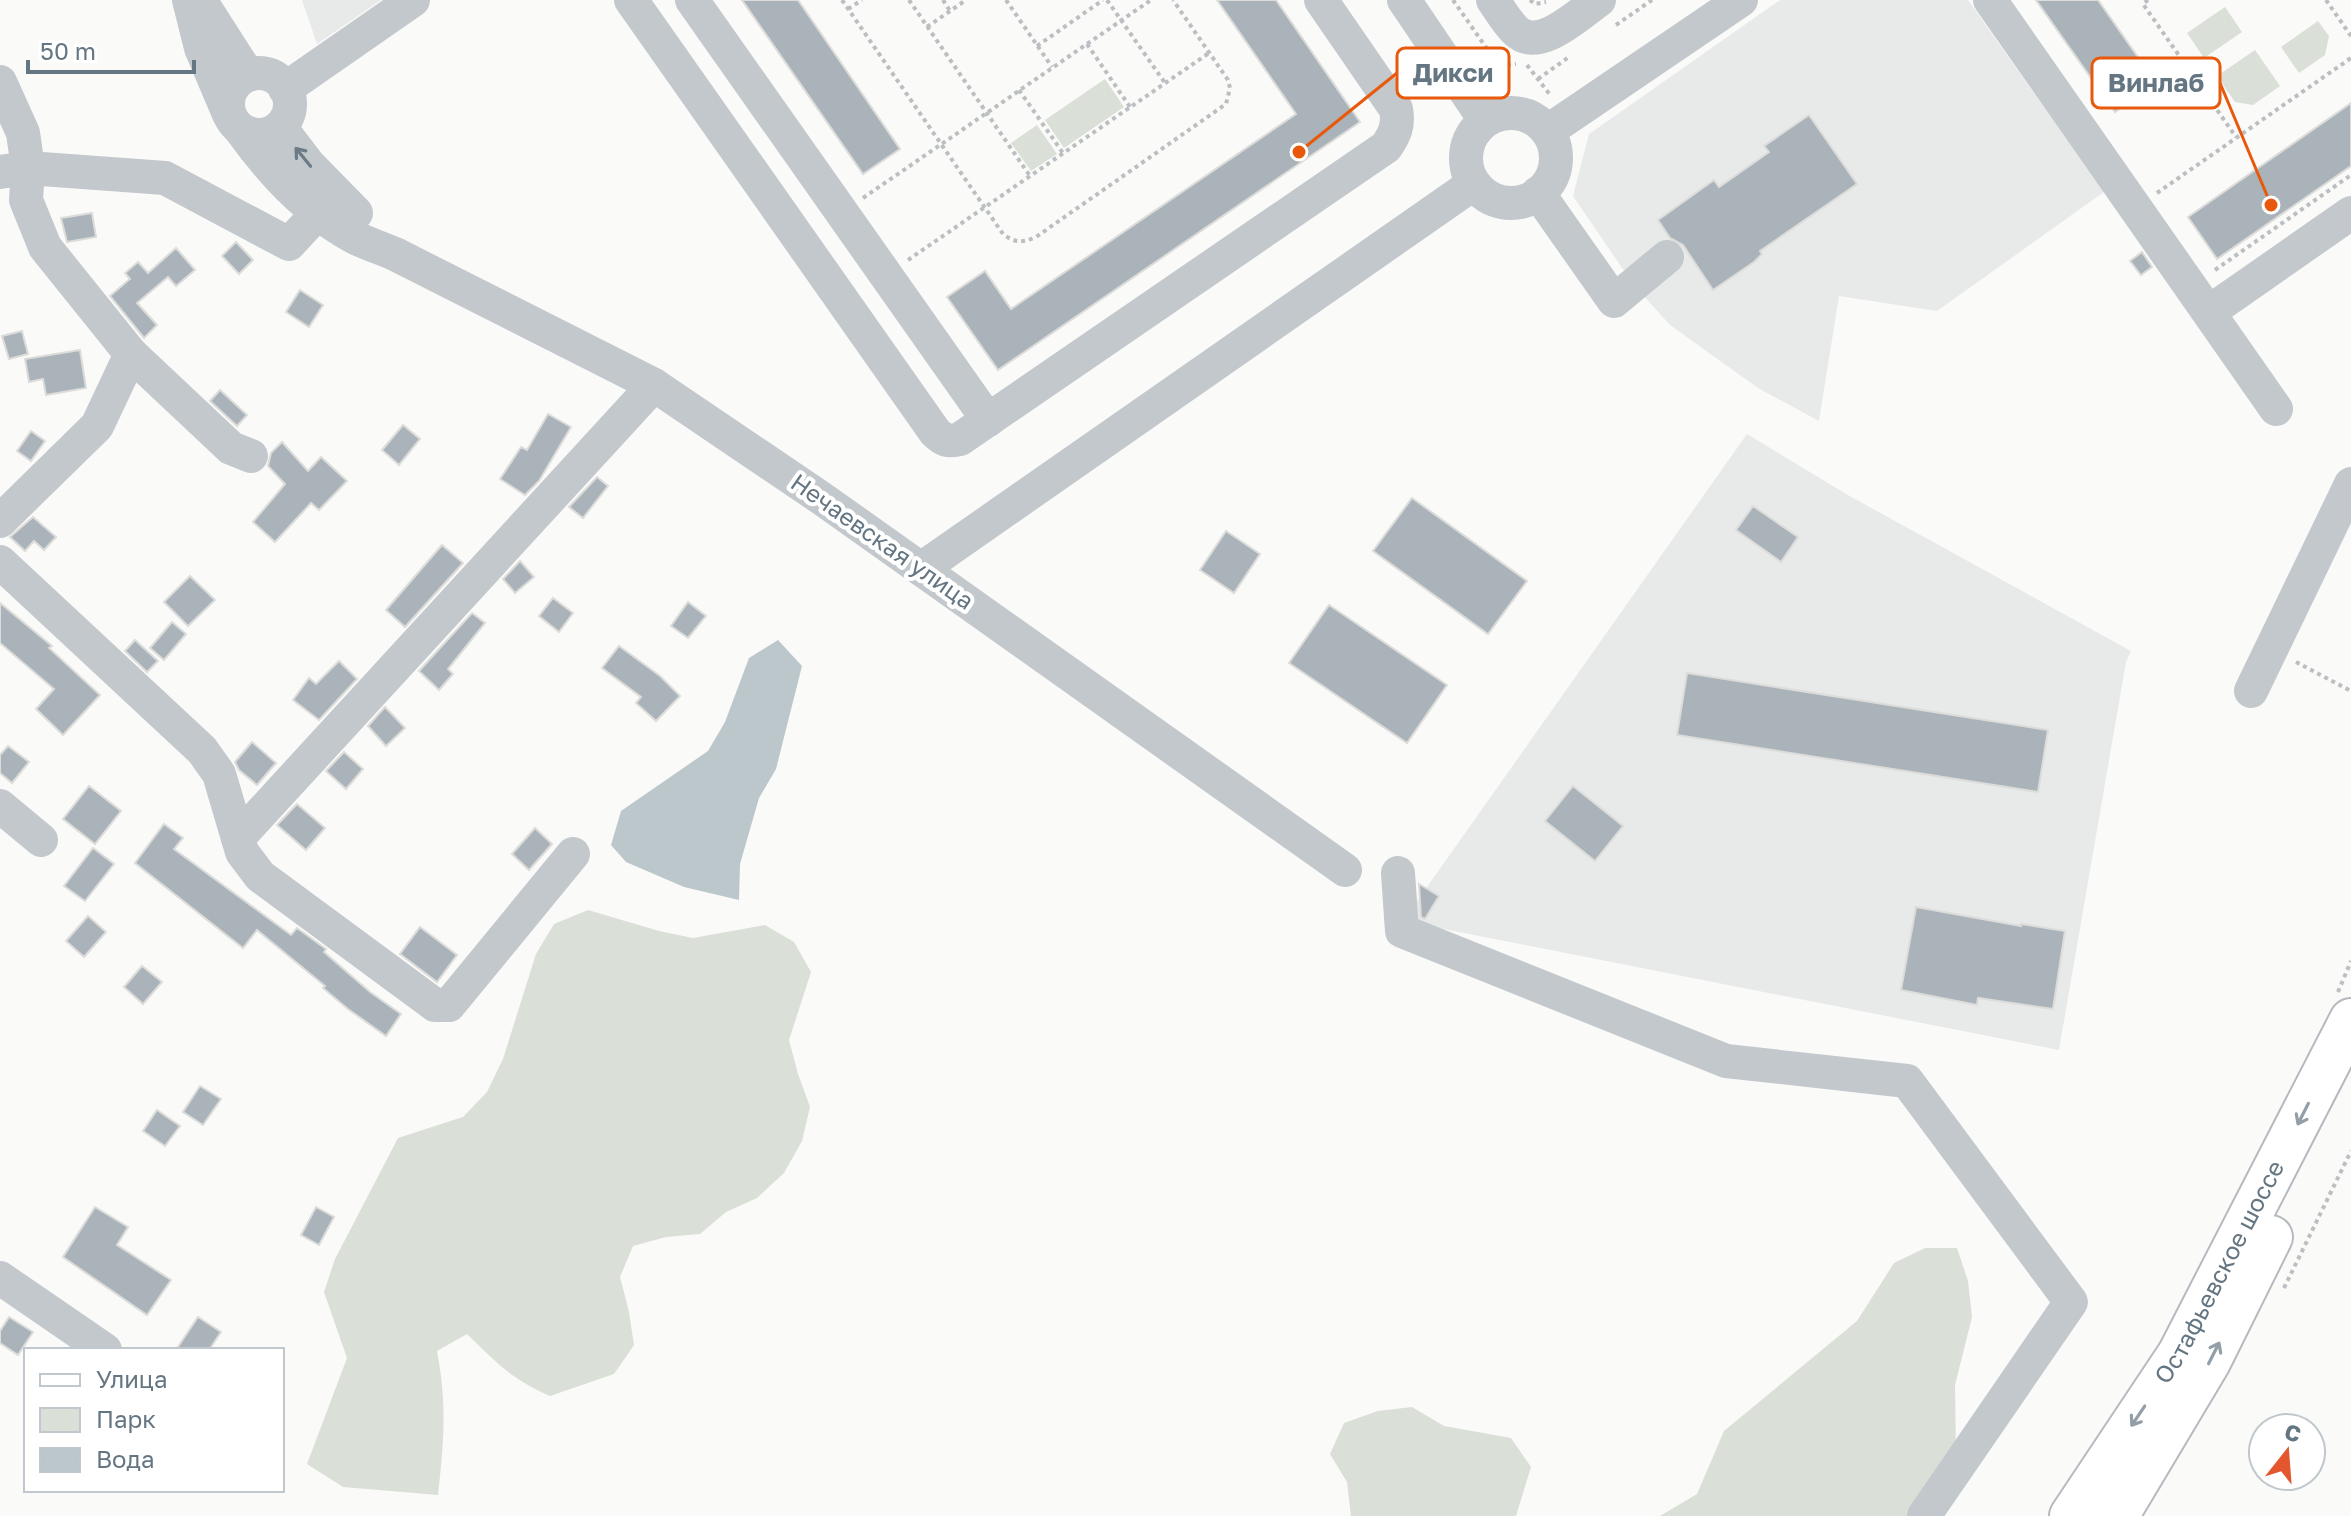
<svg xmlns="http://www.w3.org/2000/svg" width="2351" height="1516" font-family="'Golos Text',sans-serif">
<rect width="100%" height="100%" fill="#fafaf8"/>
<g fill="#e8e9e9">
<polygon points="302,0 381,0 317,44"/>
<polygon points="1780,0 1968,0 2104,192 1937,311 1839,296 1819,421 1758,388 1670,325 1633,284 1573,196 1589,134"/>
<polygon points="1747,434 1846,494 2131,651 2126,662 2059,1050 1403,921"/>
</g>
<g fill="#dadfd7">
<polygon points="2225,7 2242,32 2204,58 2187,33"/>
<polygon points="2318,21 2329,36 2325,55 2299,73 2281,47"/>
<polygon points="2255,50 2280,86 2253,105 2235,102 2217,76"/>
<polygon points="1105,79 1124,107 1064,148 1045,120"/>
<polygon points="1037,125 1057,154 1031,171 1011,143"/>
<path d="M588,910l71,21 34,7 72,-13 29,17 17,30 -22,68 9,34 12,33 -8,34 -18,32 -27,25 -31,14 -26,22 -34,3 -33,9 -13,31 9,35 5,33 -20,29 -64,22c-40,-18 -52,-32 -83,-62l-30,17c10,53 7,90 1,144l-95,-8 -36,-23 40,-106 -23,-66 11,-33 63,-121 65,-21 24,-25 16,-33 33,-105 18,-30z"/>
<polygon points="1925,1248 1957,1248 1968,1281 1972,1317 1955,1385 1956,1455 1935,1516 1660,1516 1697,1494 1724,1431 1857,1321 1894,1263"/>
<polygon points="1412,1407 1444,1426 1511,1438 1531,1467 1516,1516 1351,1516 1347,1482 1330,1454 1344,1423 1378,1411"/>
</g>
<polygon fill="#bbc7cb" points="778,640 802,666 776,769 759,798 740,864 739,900 684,887 626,862 611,845 621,811 708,751 725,722 749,658"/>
<g fill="#aab3b9" stroke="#dcdcda" stroke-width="2">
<polygon points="742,0 798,0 900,149 863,174"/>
<polygon points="1217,0 1276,0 1360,122 998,370 947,297 985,271 1011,309 1296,114"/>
<polygon points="2036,0 2098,0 2156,83 2115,112"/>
<polygon points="2351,103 2351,166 2217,259 2188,217"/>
<polygon points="1809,115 1857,184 1760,251 1762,254 1754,262 1713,290 1683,245 1670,238 1658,220 1714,180 1719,187 1769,152 1764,146"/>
<polygon points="92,213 96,237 67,242 61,218"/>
<polygon points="236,242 253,260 239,274 222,256"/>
<polygon points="176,248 195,270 176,286 168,277 137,303 157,325 144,338 110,296 130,279 125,273 138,262 148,273"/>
<polygon points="2142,252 2152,267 2141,275 2130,261"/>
<polygon points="300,290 323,305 309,327 286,312"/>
<polygon points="22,331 28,354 9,359 2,336"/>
<polygon points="80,350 86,388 46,395 43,379 29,382 25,359"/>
<polygon points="220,390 247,415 237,426 210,401"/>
<polygon points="548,414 571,427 539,481 525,495 500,479 521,447 527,450"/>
<polygon points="403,425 420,439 399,465 382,450"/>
<polygon points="31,431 45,441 31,461 17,451"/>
<polygon points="282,442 308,471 321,457 347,481 319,510 311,503 275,542 253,522 285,484 268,466 271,453"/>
<polygon points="597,477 608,486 583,518 569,507"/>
<polygon points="1412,498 1527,581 1488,634 1373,551"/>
<polygon points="1753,506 1798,537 1781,562 1736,530"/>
<polygon points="33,517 56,537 44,550 34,541 25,551 10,537"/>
<polygon points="1226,531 1260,554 1234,593 1200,570"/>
<polygon points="442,545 463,563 405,627 386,610"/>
<polygon points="520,561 534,577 515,593 503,579"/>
<polygon points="190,576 215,600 188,626 164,602"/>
<polygon points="553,598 573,613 559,632 539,616"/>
<polygon points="688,602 706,616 688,638 671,626"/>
<polygon points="0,603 52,646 49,648 100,695 63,735 36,709 54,689 0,643"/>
<polygon points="1329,605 1447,685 1407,743 1289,663"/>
<polygon points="472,613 485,623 448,669 453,674 439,690 419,671"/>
<polygon points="172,622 186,634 164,660 150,648"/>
<polygon points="135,640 158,661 147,672 125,651"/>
<polygon points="619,646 660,676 680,696 656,721 636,703 641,697 602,668"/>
<polygon points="339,661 357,679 319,720 293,700 309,678 316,684"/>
<polygon points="1687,673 2048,730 2038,792 1677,735"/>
<polygon points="385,707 405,728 386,746 368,726"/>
<polygon points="252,742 276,763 257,785 239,770 235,762"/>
<polygon points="8,746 29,762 12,783 0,773 0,755"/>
<polygon points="344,752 363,769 346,789 326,771"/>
<polygon points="89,786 121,811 95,844 63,819"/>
<polygon points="1573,786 1623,826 1595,861 1545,821"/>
<polygon points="297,804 325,828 306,850 277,825"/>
<polygon points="164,824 183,838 174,849 291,935 297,928 326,949 324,952 370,992 401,1014 386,1036 348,1009 323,988 325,986 257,930 243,948 135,863"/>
<polygon points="535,828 552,844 529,870 512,854"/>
<polygon points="93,848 114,864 85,901 64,886"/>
<polygon points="1419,884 1439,896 1425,919 1421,917"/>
<polygon points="1916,907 2021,926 2021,924 2065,931 2053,1009 1978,998 1977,1005 1901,990"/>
<polygon points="88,916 106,932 84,957 66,941"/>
<polygon points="420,927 457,955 437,982 400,954"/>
<polygon points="142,966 162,982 143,1004 124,987"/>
<polygon points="200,1086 221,1099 203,1125 183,1112"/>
<polygon points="157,1110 180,1126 165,1146 143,1131"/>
<polygon points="95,1207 128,1227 117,1245 171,1280 147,1315 63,1257"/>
<polygon points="316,1207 334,1217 319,1245 301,1235"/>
<polygon points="9,1317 33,1332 18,1355 0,1343 0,1331"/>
<polygon points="198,1317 221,1332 209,1350 176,1350"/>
</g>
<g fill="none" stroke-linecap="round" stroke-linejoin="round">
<defs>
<g id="major">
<path id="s1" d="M2071,1516l108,-162 172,-334"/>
<polyline points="2117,1516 2209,1362 2271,1237"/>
</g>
</defs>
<use href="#major" stroke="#b5babe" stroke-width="46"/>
<g stroke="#bbbfc2" stroke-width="4" stroke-dasharray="4 4" stroke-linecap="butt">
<path d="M842,0l161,234c12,9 19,9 33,3l190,-133 4,-16 -2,-8 -55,-80"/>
<polyline points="909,0 1030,176"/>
<polyline points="943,0 950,11"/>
<polyline points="1006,0 1052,67"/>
<polyline points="1107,0 1165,83"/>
<polyline points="1453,0 1499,66 1488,74"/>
<polyline points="1530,0 1535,4 1546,2"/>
<polyline points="2148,0 2143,4 2236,137"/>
<polyline points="2326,0 2351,36"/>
<polyline points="848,9 862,0"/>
<polyline points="1616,25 1652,0"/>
<polyline points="927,27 966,0"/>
<polyline points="1087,44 1130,107"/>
<polyline points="1037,46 1103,0"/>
<polyline points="1527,65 1551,96"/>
<polyline points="1499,66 1516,64"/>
<polyline points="1538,79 1569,57"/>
<polyline points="1019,90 1063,153"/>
<polyline points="2157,193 2351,58"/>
<polyline points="863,198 1151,0"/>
<polyline points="908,260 1209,53"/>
<polyline points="2215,270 2351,175"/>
<polyline points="2296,662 2351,691"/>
<polyline points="2338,992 2351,961"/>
<polyline points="2284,1288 2351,1151"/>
</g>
<g stroke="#c3c8cc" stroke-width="34">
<polyline points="189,0 201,48 229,114"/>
<polyline points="200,0 248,75"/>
<path d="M631,0l304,432c8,8 13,10 25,7l426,-292c9,-13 13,-22 10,-38l-75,-109"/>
<polyline points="692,0 988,420"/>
<polyline points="1404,0 1485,120"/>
<path d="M1493,0c7,10 14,23 23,31 23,22 63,-17 83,-31"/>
<polyline points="1990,0 2276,409"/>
<circle cx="259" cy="104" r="31"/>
<polyline points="0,82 23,133 28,168 26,200 45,247 131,354 97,426 0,521"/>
<polyline points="285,89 413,0"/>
<circle cx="1511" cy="158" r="45"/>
<polyline points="280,127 309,165 356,213"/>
<path d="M241,130c30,42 67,82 113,107 13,7 28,11 41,17l259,131 167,113 524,372"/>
<polyline points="1548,131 1741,0"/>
<polyline points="0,172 28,168 165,178 289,244 326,204"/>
<polyline points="1538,193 1614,301 1667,257"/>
<polyline points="2209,312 2351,213"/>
<polyline points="131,354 231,448 251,456"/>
<polyline points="0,562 202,750 219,774 242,852 260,876 435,1005 449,1005 573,854"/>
<polyline points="921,569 1473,184"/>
<polyline points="2251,691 2351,484"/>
<polyline points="0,806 41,840"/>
<polyline points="238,838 654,385"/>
<polyline points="1398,873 1402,931 1726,1061 1907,1081 2071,1302 1924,1516"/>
<polyline points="0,1278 105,1350"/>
</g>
<use href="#major" stroke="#fff" stroke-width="42"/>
</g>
<defs><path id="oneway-shaft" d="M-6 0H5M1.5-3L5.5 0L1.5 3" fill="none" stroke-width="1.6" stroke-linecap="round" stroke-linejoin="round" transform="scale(2)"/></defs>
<use stroke="#6a7a87" href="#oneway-shaft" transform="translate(303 157) rotate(-129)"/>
<g stroke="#939fa8">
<use href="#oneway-shaft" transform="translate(2303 1114) rotate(117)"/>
<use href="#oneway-shaft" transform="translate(2214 1353) rotate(-63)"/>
<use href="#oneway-shaft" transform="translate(2138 1416) rotate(124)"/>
</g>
<g text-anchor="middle" stroke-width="8" stroke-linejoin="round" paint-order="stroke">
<g font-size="24" fill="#657683" stroke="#fff">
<text transform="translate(882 542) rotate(35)" y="8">Нечаевская улица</text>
<text dy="8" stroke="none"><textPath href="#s1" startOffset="286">Остафьевское шоссе</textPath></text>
</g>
</g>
<path fill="none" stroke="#e8590c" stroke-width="3" d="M1299 152L1397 73M2271 205L2220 83"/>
<g fill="#e8590c" stroke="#fff" stroke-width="3">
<circle cx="1299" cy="152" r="8"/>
<circle cx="2271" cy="205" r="8"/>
</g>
<g fill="#fff" stroke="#e8590c" stroke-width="3">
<rect x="1397" y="48" width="112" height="50" rx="8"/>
<rect x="2092" y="58" width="128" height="50" rx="8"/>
</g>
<g font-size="26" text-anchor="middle" font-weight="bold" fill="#657683">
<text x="1453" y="82">Дикси</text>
<text x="2156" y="92">Винлаб</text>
</g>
<rect x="24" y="1348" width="260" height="144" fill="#ffffff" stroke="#c1c8cd" stroke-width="2"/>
<rect x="40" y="1374" width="40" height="12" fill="#ffffff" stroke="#c1c8cd" stroke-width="2"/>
<text x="96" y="1388" font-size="24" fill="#657683">Улица</text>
<rect x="40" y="1408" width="40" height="24" fill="#dadfd7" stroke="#c1c8cd" stroke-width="2"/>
<text x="96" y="1428" font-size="24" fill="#657683">Парк</text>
<rect x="40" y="1448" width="40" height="24" fill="#bbc7cb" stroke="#c1c8cd" stroke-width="2"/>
<text x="96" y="1468" font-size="24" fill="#657683">Вода</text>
<g transform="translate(2287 1452) rotate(17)"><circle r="38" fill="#ffffff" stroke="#c1c8cd" stroke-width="2"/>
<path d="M0-6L14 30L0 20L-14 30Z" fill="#e4572e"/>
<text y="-12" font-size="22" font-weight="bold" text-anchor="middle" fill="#657683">С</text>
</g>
<path d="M28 60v12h166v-12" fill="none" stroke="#657683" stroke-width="4"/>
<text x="40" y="60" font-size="24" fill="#657683" stroke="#ffffff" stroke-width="6" paint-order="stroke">50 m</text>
</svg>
